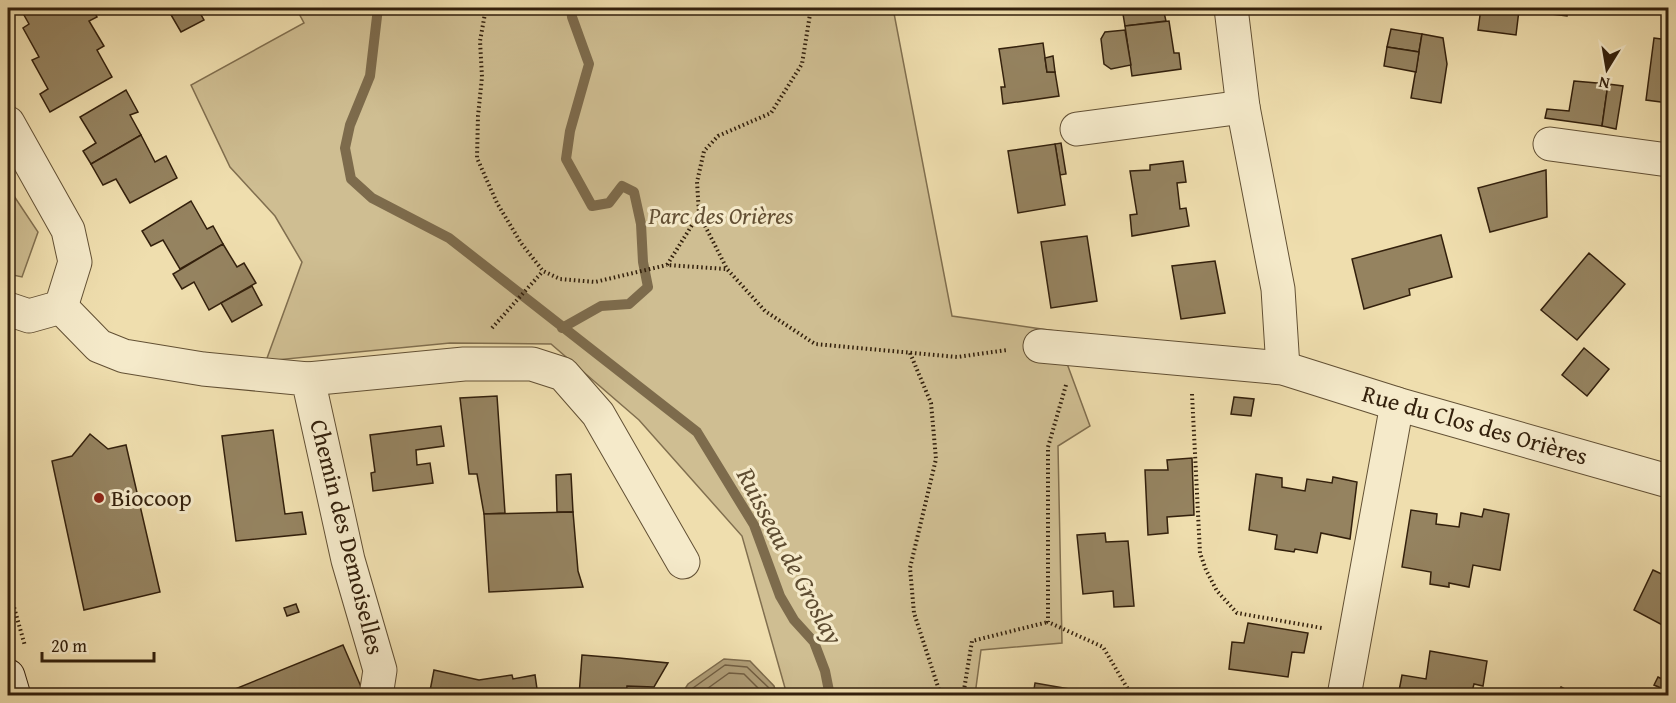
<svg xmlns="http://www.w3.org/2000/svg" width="1676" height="703" font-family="'Gentium Book Plus',serif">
<rect width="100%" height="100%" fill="#efdeae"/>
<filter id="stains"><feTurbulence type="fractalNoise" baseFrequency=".00333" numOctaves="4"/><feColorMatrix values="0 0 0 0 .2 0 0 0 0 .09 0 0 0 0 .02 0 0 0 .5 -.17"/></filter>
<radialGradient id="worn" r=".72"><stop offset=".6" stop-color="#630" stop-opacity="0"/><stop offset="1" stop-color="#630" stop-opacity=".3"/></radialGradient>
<g fill="#cfbe92" stroke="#816f4f" stroke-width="1.5">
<polygon points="296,8 893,8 952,316 1055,331 1090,426 1058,446 1062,643 981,650 975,695 787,695 742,536 639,420 551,344 450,343 266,361 302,262 275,216 230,167 191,85 304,23"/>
<polygon points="8,187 38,232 22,277 8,274"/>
</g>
<polygon fill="#af9d77" stroke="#7d6b4c" stroke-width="1.5" points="724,659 750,661 774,686 777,695 681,695 688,684"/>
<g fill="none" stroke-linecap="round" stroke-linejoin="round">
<g stroke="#715e42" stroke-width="1.5">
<polyline points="688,696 693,688 725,665 747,667 769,688 770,696"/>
<polyline points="697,696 729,673 744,674 762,692 763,696"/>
</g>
<g stroke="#7d6b4c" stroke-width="10">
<polyline points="378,8 370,76 350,125 345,148 351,179 372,198 449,238 697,432 754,525 780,596 794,620 814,642 825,671 830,696"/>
<polyline points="562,328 601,306 629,304 648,287 643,262 641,224 634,192 622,186 609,203 592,206 566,159 570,131 589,64 572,17 571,8"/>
</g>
</g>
<g fill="#958360" stroke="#33200c" stroke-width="1.5">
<polygon points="20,8 92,8 97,17 89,21 104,46 97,50 112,77 50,112 40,94 48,89 32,60 39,57 23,28 29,24"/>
<polygon points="167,8 210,8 200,13 204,20 181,32"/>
<polygon points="973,8 1015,8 974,13"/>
<polygon points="1122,8 1163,8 1166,21 1125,26"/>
<polygon points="1481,8 1568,8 1567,16 1519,10 1516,35 1478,30"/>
<polygon points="1169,21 1174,53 1179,53 1181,69 1132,76 1125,26"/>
<polygon points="1391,29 1422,34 1419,52 1387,47"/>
<polygon points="1125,30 1131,65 1111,69 1104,64 1101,39 1105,32"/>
<polygon points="1422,34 1443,38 1447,64 1441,103 1411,98"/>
<polygon points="1654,38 1668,40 1668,103 1646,100"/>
<polygon points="1043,43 1047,72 1055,72 1059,96 1003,104 1001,87 1005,87 999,49"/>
<polygon points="1387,47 1419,52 1416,72 1384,66"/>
<polygon points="1053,56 1055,72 1047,72 1045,58"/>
<polygon points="1574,81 1608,84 1602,126 1545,118 1547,109 1569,111"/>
<polygon points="1608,84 1623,86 1616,129 1602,126"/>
<polygon points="126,90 138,112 130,115 141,135 91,164 83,151 96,143 80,117"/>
<polygon points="141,135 155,162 166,156 177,178 130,203 116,179 103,185 91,164"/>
<polygon points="1061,143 1066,174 1060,175 1055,144"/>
<polygon points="1055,144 1065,205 1018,213 1008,151"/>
<polygon points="1183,161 1186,182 1177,183 1180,209 1186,208 1189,226 1132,236 1130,215 1137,214 1130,171 1150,170 1150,165"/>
<polygon points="1546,170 1547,217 1490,232 1478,188"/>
<polygon points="191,201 207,229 213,226 223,244 180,269 163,240 151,246 142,231"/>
<polygon points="1441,235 1452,277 1409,289 1410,295 1364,309 1352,259"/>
<polygon points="1087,236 1097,301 1051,308 1041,242"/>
<polygon points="223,244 237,267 244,263 256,283 209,310 194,282 182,289 173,274"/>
<polygon points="1589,253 1625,284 1577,340 1541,310"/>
<polygon points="1215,261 1225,313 1181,319 1172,266"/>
<polygon points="252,286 262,305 232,322 221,303"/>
<polygon points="1584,348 1609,369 1587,396 1562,375"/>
<polygon points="497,396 505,513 484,514 477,474 469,474 460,398"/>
<polygon points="1234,397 1254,399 1251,416 1231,414"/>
<rect x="1665" y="401" width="3" height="19"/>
<polygon points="441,426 444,446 416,450 417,465 430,463 433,483 373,491 371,473 375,472 370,435"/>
<polygon points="273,430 285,514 302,512 306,534 236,541 222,436"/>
<polygon points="90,434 108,449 126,445 160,592 84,610 52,461 72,456"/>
<polygon points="1192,458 1194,515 1167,517 1168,533 1148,535 1145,470 1168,470 1167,460"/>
<polygon points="571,474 573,512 557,512 556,475"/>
<polygon points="1256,474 1282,478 1282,487 1305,491 1307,479 1332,483 1333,477 1357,482 1350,539 1321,533 1317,553 1295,549 1294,552 1275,549 1277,535 1249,530"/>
<polygon points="1484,509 1509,514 1500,570 1473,565 1469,587 1449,583 1449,587 1430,584 1431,572 1402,567 1411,510 1437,514 1436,524 1459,527 1461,513 1482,517"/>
<polygon points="573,512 578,571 583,587 489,592 484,514"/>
<polygon points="1105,533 1106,542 1128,541 1134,606 1114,607 1113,591 1083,594 1077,535"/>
<polygon points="1653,570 1668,577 1668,628 1634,610"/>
<polygon points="296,604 299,612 287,616 284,608"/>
<polygon points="1248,623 1308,633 1304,653 1292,652 1288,677 1229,669 1232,642 1244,643"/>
<polygon points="343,645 365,696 218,696"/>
<polygon points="1430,651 1487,661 1483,686 1474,684 1471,696 1398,696 1402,675 1426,679"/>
<polygon points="582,655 619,658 668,663 654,687 627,686 626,696 579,696"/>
<polygon points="434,670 479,680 512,675 513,679 535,675 538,696 429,696"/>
<polygon points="1658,677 1668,682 1668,691 1654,685"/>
<polygon points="1035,683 1093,693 1092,696 1033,696"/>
<polygon points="1561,687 1571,692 1569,696 1557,696"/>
</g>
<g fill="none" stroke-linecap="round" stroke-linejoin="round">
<defs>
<g id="street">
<polyline points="1231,8 1243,107 1278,289 1283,368"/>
<polyline points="8,123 68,230 75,262 61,307 29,316 8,309"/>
<polyline points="1077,129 1243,107"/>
<polyline points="1550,144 1668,160"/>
<polyline points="61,307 99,346 124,356 203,369 308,379 348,560 380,670 376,696"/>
<polyline points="1040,346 1283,368 1397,404 1668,481"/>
<polyline points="308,379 464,364 532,364 563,374 598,414 683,562"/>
<polyline points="1344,696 1397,404"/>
</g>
<polyline id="secondary" points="8,676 14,696"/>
</defs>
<use href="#street" stroke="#625034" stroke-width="35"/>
<use href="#secondary" stroke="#33200c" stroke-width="35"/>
<g stroke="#33200c" stroke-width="4" stroke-dasharray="1.5 3" stroke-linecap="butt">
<polyline points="486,8 480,41 482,77 478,116 477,158 497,203 521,243 543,271 560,279 595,282 667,265"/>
<polyline points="572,8 607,11 683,10 687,8"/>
<polyline points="811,8 802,64 771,113 718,136 704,151 697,182 699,214 727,269 765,311 815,344 957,357 1007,350"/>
<polyline points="699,214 667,265 726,269"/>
<polyline points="492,328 543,271"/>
<polyline points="910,353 931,403 936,459 910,568 914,613 941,696"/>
<polyline points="1066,385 1048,447 1048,622 1103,647 1132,696"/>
<polyline points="1192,394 1200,553 1206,570 1217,591 1237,613 1322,628"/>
<polyline points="8,586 25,646"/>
<polyline points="963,696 972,641 1048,622"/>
</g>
<use href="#street" stroke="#f5eaca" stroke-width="33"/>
<use href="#secondary" stroke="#f5eaca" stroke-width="33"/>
</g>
<circle fill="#8f2418" stroke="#f5eaca" stroke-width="2" cx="99" cy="498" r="6"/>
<g text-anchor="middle" stroke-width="6" stroke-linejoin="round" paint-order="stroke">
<g font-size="24" font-style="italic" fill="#624f34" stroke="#f5eaca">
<text x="721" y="224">Parc des Orières</text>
</g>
<g font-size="24" fill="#33200c" stroke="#f5eaca">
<text transform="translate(1475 425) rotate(16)" y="8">Rue du Clos des Orières</text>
<text transform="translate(347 537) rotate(76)" y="8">Chemin des Demoiselles</text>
</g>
<g font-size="24" fill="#33200c" stroke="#f5eaca" text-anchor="start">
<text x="111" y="506">Biocoop</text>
</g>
<g font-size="26" font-style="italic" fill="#5e4c31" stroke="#f5eaca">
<text transform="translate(790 556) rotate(62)" y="9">Ruisseau de Groslay</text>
</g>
</g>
<rect width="1676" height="703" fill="none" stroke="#efdeae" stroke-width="30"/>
<rect x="9" y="9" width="1658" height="685" fill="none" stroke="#33200c" stroke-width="3"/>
<rect x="15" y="15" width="1646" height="673" fill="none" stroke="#33200c" stroke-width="1.5"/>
<g transform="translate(1607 69) rotate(191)" stroke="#f5eaca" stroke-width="4.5" paint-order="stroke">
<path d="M0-4.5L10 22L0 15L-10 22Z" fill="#33200c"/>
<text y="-9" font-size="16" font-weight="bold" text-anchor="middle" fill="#33200c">N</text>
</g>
<path d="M42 652v9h112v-9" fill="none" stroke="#33200c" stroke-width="3"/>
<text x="51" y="652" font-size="18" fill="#33200c" stroke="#f5eaca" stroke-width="4.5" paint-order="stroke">20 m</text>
<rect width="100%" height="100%" filter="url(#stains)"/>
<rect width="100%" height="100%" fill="url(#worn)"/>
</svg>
